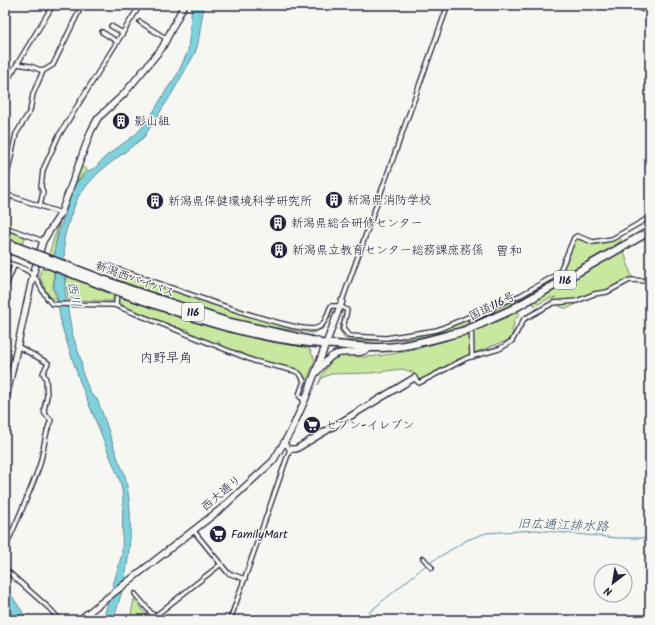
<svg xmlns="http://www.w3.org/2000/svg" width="655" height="625" font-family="Kalam,'Klee One',sans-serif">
<rect width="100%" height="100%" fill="#f6f6f2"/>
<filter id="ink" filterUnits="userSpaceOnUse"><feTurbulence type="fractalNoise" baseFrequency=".025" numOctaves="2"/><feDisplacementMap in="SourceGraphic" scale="8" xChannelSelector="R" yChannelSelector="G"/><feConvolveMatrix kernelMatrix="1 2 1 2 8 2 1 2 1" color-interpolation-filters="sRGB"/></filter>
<g filter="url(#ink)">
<g fill="#c8e8a0" stroke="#75856e">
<path d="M79,164l8,6c-4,5 -9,9 -12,14 -11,20 -20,49 -20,72l-6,-2 1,-4z"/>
<polygon points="5,228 26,236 22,244 5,236"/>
<polygon points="620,236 621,241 607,250 510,305 472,322 473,320 497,309 499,305 561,273 564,268 575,239 597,244 608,242"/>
<polygon points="623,248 632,278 568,308 564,308 550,302 556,297 548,299 535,306 532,301"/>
<path d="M44,265l10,4 -1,20 4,11c-13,-4 -12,-14 -18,-25z"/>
<path d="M120,272l77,25v5l4,-3 27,9 1,4 4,-2c24,8 60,24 85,20l6,-5 10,-18 -4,10 -8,12 -10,4 -56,-8 -34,-8 -104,-37v-6z"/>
<polygon points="65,273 114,296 113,301 68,300"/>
<path d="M118,297c8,3 16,3 24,6 56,19 108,36 167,45l6,12 -11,27 1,-8 -6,-8 -41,-11 -38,-14 -1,-5 -4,3 -25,-11 -2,-4 -4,1 -59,-23 -7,-5z"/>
<polygon points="517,309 520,315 513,321 514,323 511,339 474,353 473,330"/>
<path d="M469,319v4c-32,14 -66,18 -101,18 -8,0 -17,1 -24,-3l-5,-9 2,-6c0,5 1,11 6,14 14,8 76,-2 93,-6 10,-3 19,-8 29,-12z"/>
<path d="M469,331l1,24 -14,5 -36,21 -8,-9 -10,-3 -31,4 -40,1 -9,4 -4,7c4,-11 9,-19 16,-26 5,-6 22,-2 30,-2 36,-2 72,-12 105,-26z"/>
<polygon points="134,599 149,618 147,620 130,620"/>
</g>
<g fill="#81d1dc" stroke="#5b8b9c">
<path d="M192,5h12l-6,38 -3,10 -24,42 -27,42 -45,35 -11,12 -10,13 -8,20 -6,21 1,55 7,40 9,27 2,15 8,19 6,5c8,20 14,40 21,60 2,6 6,11 7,17 11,46 4,100 -12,144h-10l19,-66 1,-59 -3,-14 -40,-99 -19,-58 -4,-29 -3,-6 1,-43 15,-50 6,-13 12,-12 7,-3 10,-11 31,-23 12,-13 19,-32 10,-14 11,-24z"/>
<polygon points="5,586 28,620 5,620"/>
</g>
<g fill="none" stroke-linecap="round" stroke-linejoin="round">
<g stroke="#5b8b9c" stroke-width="1">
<polyline points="429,563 467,540 486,533 536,530 617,538 650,538"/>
<polyline points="360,620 426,565"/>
</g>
<defs>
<g id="street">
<polyline points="637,5 641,9 650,11"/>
<polyline points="140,22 167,39"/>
<polyline points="111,26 123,33"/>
<polyline points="102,32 118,42"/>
<polyline points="17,64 30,66 43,71 53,65 82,5"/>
<polyline points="5,84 53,5"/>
<polyline points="5,184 16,134 30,111 33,94 43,71"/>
<polyline points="5,194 61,213"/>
<polyline points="40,206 43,192 41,187 43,170 58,137 140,5"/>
<polyline points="5,207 10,197"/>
<polyline points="5,227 43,241"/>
<path d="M5,262c9,3 22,6 28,13 8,9 10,21 19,29l62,1 140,56 41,10 5,3 4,7 -5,14 1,2 5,3"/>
<polyline points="106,265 116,269"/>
<path d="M116,284v-15c32,9 180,67 201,59 9,-3 10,-15 14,-22h9l7,4 -4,19 6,7 37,2 51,-8 84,-35 35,-20 4,-4 14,-33 3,-2 16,6 19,-3 38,-22"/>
<polyline points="5,288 14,266"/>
<polyline points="342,301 448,5"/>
<polyline points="116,305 117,290"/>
<polyline points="472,357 471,320 492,310 491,307"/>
<polyline points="414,378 419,383 467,358 499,349 506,345 512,341 524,319 553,303 577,301 594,294 607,292 630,280 650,281"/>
<polyline points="193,530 228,573 245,579"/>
<path d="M5,548c12,-27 24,-53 34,-81 5,-15 5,-32 12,-47l-6,-6 -1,-4 3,-14 -1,-17 -3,-6 5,-10 -31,-17"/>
<polyline points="423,558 432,568"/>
<polyline points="5,569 50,609 60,620"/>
<polyline points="135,594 157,620"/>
<polyline points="150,620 221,564"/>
<polyline points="230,620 290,449 285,444"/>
</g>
<g id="secondary">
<path d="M316,373c6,-6 10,-14 18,-18 13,-6 23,2 37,-7"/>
<polyline points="5,403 33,275 43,241 61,213 91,131 98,118 123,95 162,48 184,5"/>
<polyline points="290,449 296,449 414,378"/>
<polyline points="79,620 222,508 273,461 291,431 305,400 342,301"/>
</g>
<g id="highway">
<polyline points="5,242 12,245"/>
<polyline points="5,248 11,250"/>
<polyline points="128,289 228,322 318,342"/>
<path d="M128,295c65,23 129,45 198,49 22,1 43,5 66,3 25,-2 48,-10 72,-16"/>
<polyline points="478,325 511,310 650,231"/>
</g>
</defs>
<use href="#street" stroke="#22223b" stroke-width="6"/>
<use href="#secondary" stroke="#22223b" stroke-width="8"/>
<use href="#highway" stroke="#22223b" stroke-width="10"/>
<use href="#street" stroke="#f6f6f2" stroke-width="3.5"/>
<use href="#secondary" stroke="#f6f6f2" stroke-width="5.5"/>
<use href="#highway" stroke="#f6f6f2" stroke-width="7"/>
<defs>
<g id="highway-bridge">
<polyline points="12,245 128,289"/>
<polyline points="11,250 128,295"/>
<polyline points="464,331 478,325"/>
</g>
</defs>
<use href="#highway-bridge" stroke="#22223b" stroke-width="10" stroke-linecap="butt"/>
<use href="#highway-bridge" stroke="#f6f6f2" stroke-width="7"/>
</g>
</g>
<defs>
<symbol id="building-disc" viewBox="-11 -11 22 22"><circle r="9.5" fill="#22223b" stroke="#f6f6f2"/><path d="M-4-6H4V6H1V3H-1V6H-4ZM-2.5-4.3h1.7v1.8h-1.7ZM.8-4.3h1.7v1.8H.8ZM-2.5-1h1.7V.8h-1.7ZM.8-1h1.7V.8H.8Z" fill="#fff"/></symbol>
<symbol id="supermarket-disc" viewBox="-11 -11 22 22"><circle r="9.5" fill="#22223b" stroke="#f6f6f2"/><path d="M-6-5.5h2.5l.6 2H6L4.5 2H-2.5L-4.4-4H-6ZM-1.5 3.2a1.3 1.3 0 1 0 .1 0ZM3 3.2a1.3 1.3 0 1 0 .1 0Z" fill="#fff"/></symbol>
</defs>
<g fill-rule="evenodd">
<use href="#building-disc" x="111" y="111" width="20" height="20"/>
<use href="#building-disc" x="324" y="190" width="20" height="20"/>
<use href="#building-disc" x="145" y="191" width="20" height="20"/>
<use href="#building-disc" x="268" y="213" width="20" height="20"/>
<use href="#building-disc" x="269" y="240" width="20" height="20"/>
<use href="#supermarket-disc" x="302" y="415" width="20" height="20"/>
<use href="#supermarket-disc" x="208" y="524" width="20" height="20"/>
</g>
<g text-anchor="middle" stroke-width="3" stroke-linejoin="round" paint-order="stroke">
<g fill="#f6f6f2" stroke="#626272" stroke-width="1">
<rect x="554" y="271" width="22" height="18" rx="3"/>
<rect x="182" y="303" width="22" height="18" rx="3"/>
</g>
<g font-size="11" font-weight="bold" fill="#22223b">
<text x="565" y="284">116</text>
<text x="193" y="316">116</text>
</g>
<g font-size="12" fill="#22223b" stroke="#f6f6f2" text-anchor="start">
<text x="134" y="125">影山組</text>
<text x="347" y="204">新潟県消防学校</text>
<text x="168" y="205">新潟県保健環境科学研究所</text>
<text x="291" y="227">新潟県総合研修センター</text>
<text x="292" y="254">新潟県立教育センター総務課庶務係</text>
<text x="325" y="429">セブン-イレブン</text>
<text x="231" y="538">FamilyMart</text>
</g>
<g font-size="12" fill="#22223b" stroke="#f6f6f2">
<text transform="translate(135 279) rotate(20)" y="4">新潟西バイパス</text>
<text transform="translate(492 306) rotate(-26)" y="4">国道116号</text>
<text transform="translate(221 493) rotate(-40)" y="4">西大通り</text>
</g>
<g font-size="13" fill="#22223b" stroke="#f6f6f2">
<text x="509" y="255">曽和</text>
<text x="166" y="362">内野早角</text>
</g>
<g font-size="13" font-style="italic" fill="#3e576b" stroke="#f6f6f2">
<text transform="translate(75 294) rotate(79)" y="5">西川</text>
<text transform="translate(563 524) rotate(2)" y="5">旧広通江排水路</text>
</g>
</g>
<rect width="655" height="625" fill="none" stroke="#f6f6f2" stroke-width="20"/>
<rect x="10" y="10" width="635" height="605" fill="none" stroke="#22223b" stroke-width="1.5" filter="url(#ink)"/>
<g transform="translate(613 583) rotate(211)"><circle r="19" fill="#f6f6f2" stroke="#a1a1a9"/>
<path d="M0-3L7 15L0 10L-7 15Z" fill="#22223b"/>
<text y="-6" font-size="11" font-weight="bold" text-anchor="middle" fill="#22223b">N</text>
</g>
</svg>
